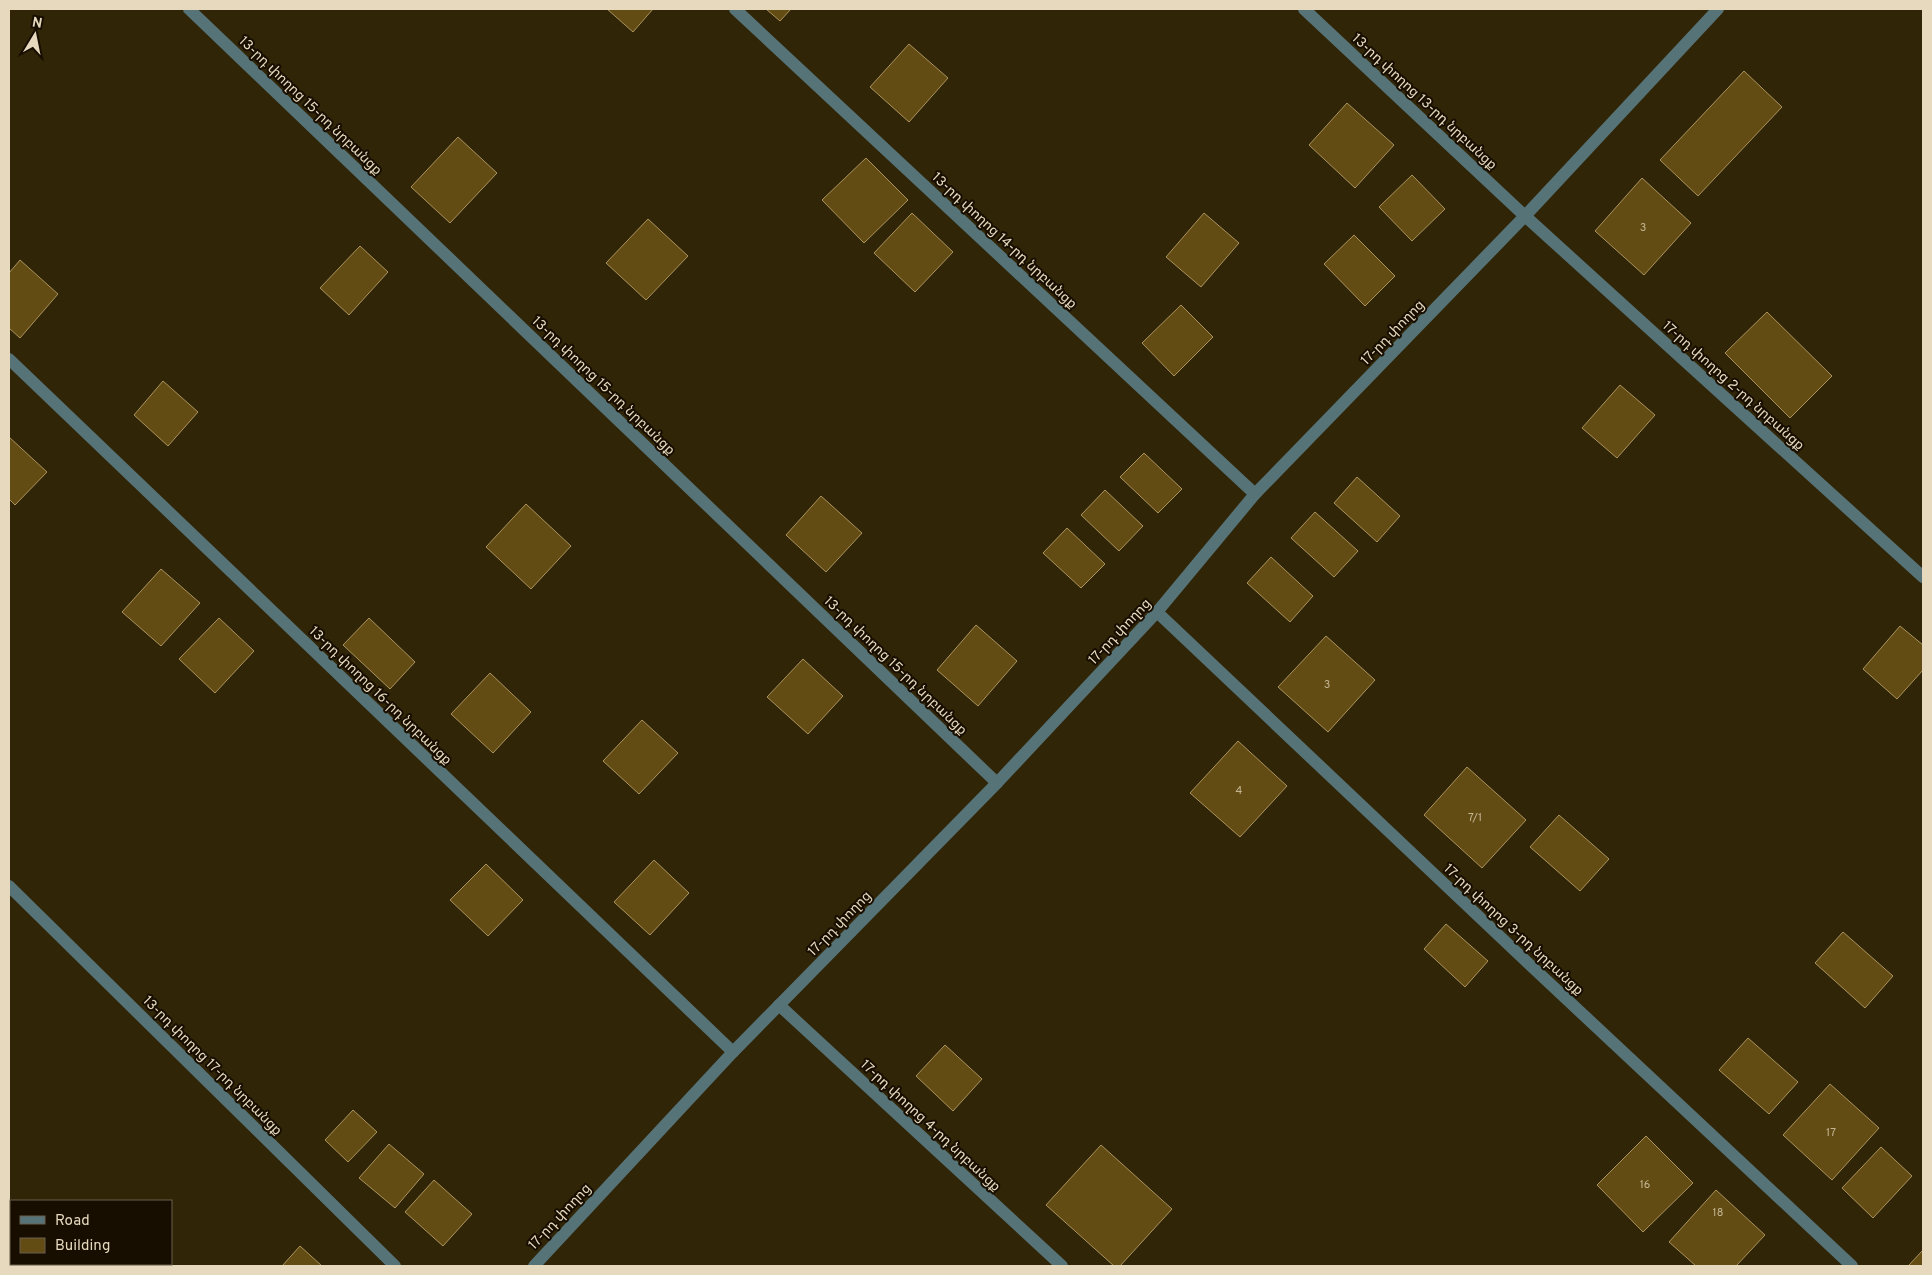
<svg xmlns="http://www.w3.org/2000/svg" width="1932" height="1275" font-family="Overpass,'Noto Sans Armenian',sans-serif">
<rect width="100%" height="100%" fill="#312508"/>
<g fill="#624c14" stroke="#ab935e">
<polygon points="607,9 653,9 633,32"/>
<polygon points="766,9 791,9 780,21"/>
<polygon points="909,44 948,78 909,122 870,87"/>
<polygon points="1744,71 1782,107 1698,196 1660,160"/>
<polygon points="1347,103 1394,145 1355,188 1309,145"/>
<polygon points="458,137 497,173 450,223 411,187"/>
<polygon points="866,158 908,200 864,243 822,200"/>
<polygon points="1412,175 1445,209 1412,241 1379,207"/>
<polygon points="1642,178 1691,223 1644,275 1595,231"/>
<polygon points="912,213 953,252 915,292 874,253"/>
<polygon points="1204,213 1239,243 1201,287 1166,257"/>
<polygon points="648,219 688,256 646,300 606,263"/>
<polygon points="1354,235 1395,276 1365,306 1324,264"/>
<polygon points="360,246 388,272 349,315 320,288"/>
<polygon points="20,260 58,294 20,338 9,328 9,273"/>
<polygon points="1181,305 1213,337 1174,376 1142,343"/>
<polygon points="1767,312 1832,376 1790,418 1725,353"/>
<polygon points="163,381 198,412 168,446 134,415"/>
<polygon points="1620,385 1655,415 1617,458 1582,428"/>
<polygon points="9,437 47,472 15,505 9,499"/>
<polygon points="1144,453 1182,489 1158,513 1120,477"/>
<polygon points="1357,477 1400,516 1377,542 1334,503"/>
<polygon points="1105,490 1143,526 1119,551 1081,515"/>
<polygon points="821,496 862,533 826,572 786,535"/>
<polygon points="526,504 571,546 531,589 486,547"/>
<polygon points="1315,512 1358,551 1334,577 1291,538"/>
<polygon points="1067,528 1105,564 1081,588 1043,553"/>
<polygon points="1271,557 1313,596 1290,622 1247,583"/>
<polygon points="161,569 200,603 161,646 122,612"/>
<polygon points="219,618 254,651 215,693 179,659"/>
<polygon points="369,618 415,662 390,689 343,645"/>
<polygon points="976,625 1017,661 978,706 937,670"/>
<polygon points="1900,626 1923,645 1923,670 1897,699 1863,669"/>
<polygon points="1326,636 1375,680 1328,732 1278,687"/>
<polygon points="803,659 843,696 808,734 767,697"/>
<polygon points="490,673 531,712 493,753 451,714"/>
<polygon points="642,720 678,753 639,794 603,761"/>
<polygon points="1238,741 1287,786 1240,837 1190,793"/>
<polygon points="1467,767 1526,820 1482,868 1424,815"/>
<polygon points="1559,815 1609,859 1580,891 1530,847"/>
<polygon points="654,860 689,893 650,935 614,902"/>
<polygon points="486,864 523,900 488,936 450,900"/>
<polygon points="1446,924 1488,961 1465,987 1424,949"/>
<polygon points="1843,932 1893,976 1865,1008 1815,963"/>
<polygon points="1748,1038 1798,1082 1769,1114 1719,1070"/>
<polygon points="945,1045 982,1079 953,1111 916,1076"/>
<polygon points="1830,1084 1879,1128 1832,1180 1783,1135"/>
<polygon points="353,1110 377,1132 348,1162 325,1140"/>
<polygon points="1646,1136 1693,1183 1643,1232 1597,1185"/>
<polygon points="389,1144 424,1174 395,1208 359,1178"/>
<polygon points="1101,1145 1172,1209 1120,1266 1114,1266 1046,1205"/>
<polygon points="1881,1147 1912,1176 1873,1218 1842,1188"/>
<polygon points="434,1180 472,1214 443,1246 405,1212"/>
<polygon points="1716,1190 1765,1235 1736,1266 1696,1266 1669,1242"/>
<polygon points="300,1246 322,1266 282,1266"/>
<polygon points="1923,1250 1923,1266 1910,1266 1909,1265"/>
</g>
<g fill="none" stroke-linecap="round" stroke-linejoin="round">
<g stroke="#567377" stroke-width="12">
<polyline points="189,9 997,783"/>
<polyline points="735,9 1255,494"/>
<polyline points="1304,9 1525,216 1923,577"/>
<polyline points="9,359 733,1052"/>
<polyline points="1157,612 1529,964 1852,1266"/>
<polyline points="9,886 395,1266"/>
<polyline points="779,1005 1062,1266"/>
<polyline points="534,1266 733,1052 997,783 1157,612 1255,494 1525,216 1718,9"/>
</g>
</g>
<g text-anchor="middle" stroke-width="4" stroke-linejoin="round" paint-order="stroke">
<g font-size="11" fill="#c5b694">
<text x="1643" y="231">3</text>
<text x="1327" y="688">3</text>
<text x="1239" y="794">4</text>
<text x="1475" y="821">7/1</text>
<text x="1831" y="1136">17</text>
<text x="1645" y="1188">16</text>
<text x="1718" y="1216">18</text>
</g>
<g font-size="14" fill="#e6d9be" stroke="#170e00">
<text transform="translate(1425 101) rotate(43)" y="5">13-րդ փողոց 13-րդ նրբանցք</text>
<text transform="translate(311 105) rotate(44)" y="5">13-րդ փողոց 15-րդ նրբանցք</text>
<text transform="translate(1005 240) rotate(43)" y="5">13-րդ փողոց 14-րդ նրբանցք</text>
<text transform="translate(1392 332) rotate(-46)" y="5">17-րդ փողոց</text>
<text transform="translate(604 385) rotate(44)" y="5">13-րդ փողոց 15-րդ նրբանցք</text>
<text transform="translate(1734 385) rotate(42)" y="5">17-րդ փողոց 2-րդ նրբանցք</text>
<text transform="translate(1119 631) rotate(-47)" y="5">17-րդ փողոց</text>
<text transform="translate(896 665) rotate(44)" y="5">13-րդ փողոց 15-րդ նրբանցք</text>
<text transform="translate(381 695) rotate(44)" y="5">13-րդ փողոց 16-րդ նրբանցք</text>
<text transform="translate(839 923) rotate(-46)" y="5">17-րդ փողոց</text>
<text transform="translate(1514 929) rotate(43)" y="5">17-րդ փողոց 3-րդ նրբանցք</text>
<text transform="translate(213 1065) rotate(45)" y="5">13-րդ փողոց 17-րդ նրբանցք</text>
<text transform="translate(931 1125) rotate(43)" y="5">17-րդ փողոց 4-րդ նրբանցք</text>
<text transform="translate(559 1216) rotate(-47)" y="5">17-րդ փողոց</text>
</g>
</g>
<rect width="1932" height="1275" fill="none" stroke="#e6d9be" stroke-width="20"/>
<rect x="10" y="1200" width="162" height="65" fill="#170e00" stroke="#6a5f4c"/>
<rect x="20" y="1216" width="25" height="8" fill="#567377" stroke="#6a5f4c"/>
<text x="55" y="1225" font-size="15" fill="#e6d9be">Road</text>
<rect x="20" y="1238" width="25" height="15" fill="#624c14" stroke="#6a5f4c"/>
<text x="55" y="1250" font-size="15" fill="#e6d9be">Building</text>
<g transform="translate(35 35) rotate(10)" stroke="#170e00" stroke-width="4" paint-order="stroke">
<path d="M0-4L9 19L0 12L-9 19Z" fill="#e6d9be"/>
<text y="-8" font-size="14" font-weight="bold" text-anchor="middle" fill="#e6d9be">N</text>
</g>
</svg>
